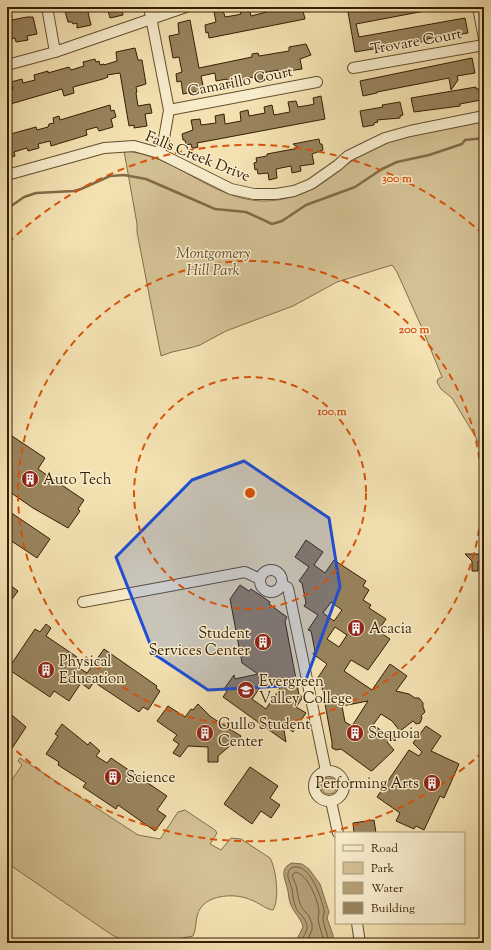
<svg xmlns="http://www.w3.org/2000/svg" width="491" height="950" font-family="'Sorts Mill Goudy',serif">
<rect width="100%" height="100%" fill="#f3e1b1"/>
<filter id="stains"><feTurbulence type="fractalNoise" baseFrequency=".005" numOctaves="4"/><feColorMatrix values="0 0 0 0 .2 0 0 0 0 .09 0 0 0 0 .02 0 0 0 .5 -.17"/></filter>
<radialGradient id="worn" r=".72"><stop offset=".6" stop-color="#630" stop-opacity="0"/><stop offset="1" stop-color="#630" stop-opacity=".3"/></radialGradient>
<g fill="#d3c093" stroke="#846e4a">
<path d="M484,121v333l-9,-18 -23,-38 -11,-9 -4,-7 1,-3 4,-2 -20,-49 -25,-56 -5,-7 -55,17 -44,24 -67,25 -26,14 -10,3 -18,4 -11,4 -24,-124v-8l-13,-73c51,3 87,49 139,50 22,0 44,-7 62,-20 9,-6 17,-14 27,-20 10,-7 22,-13 34,-18 31,-12 66,-16 98,-22z"/>
<path d="M20,758l118,77 22,4 18,-27 7,-2 30,20 2,3 -7,11 11,6 10,-12 10,1 29,19c6,10 10,41 3,52 -6,0 -15,-8 -22,-10 -14,-7 -42,-6 -51,9 -5,7 -3,19 -7,27 -27,5 -54,13 -81,-1l-105,-72v-76l15,-22 -4,-4z"/>
<circle cx="329" cy="786" r="8"/>
</g>
<path fill="#b39e75" stroke="#816a47" d="M292,863l10,1 7,5 11,15 9,28 -2,6 6,17v8h-38l8,-16c-2,-9 -9,-14 -12,-22 -3,-6 -2,-12 -4,-18 -3,-10 -7,-19 5,-24z"/>
<g fill="none" stroke-linecap="round" stroke-linejoin="round">
<g stroke="#745e3b" stroke-width="1">
<path d="M300,943c2,-5 8,-12 7,-17 -1,-7 -6,-11 -10,-16 -5,-10 -3,-15 -6,-24 -2,-7 -6,-11 0,-18 18,-8 30,29 33,42 1,3 -1,5 -1,9 1,8 5,16 6,24"/>
<path d="M306,943l6,-13v-6l-3,-8 -7,-8 -3,-7 -3,-16 -4,-9 3,-4c12,1 24,29 24,41 0,2 -1,4 -1,6 1,8 5,16 6,24"/>
</g>
<polyline stroke="#816a47" stroke-width="2.5" points="7,209 24,197 36,193 74,191 81,189 110,176 124,175 146,179 215,209 246,212 272,224 282,221 306,205 355,187 382,169 397,162 429,155 462,144 465,140 484,138"/>
</g>
<g fill="#98835d" stroke="#361d01" fill-rule="evenodd">
<polygon points="82,7 87,8 91,25 77,28 77,23 73,24 72,22 68,22 65,11"/>
<polygon points="107,7 122,7 123,15 110,18"/>
<polygon points="239,7 249,7 251,16 267,12 266,7 302,7 305,19 209,38 208,32 206,33 205,25 216,22 214,12 223,10 225,17 237,15 241,14"/>
<polygon points="371,7 429,7 430,10 356,24 359,37 465,18 468,33 443,37 442,36 427,39 427,41 420,42 419,41 399,45 399,44 387,47 387,48 379,49 379,48 355,52 348,12"/>
<polygon points="27,17 33,17 37,34 27,36 28,40 16,42 15,38 7,40 7,21"/>
<polygon points="190,20 199,68 252,57 252,54 258,53 259,56 289,51 289,47 306,44 311,55 300,59 302,69 287,71 288,75 279,77 278,70 262,73 263,80 255,81 254,77 237,81 237,84 229,86 227,79 216,81 215,73 201,76 204,90 183,94 181,81 177,82 176,74 182,72 179,57 173,58 169,36 179,34 178,23"/>
<polygon points="135,48 138,60 142,60 146,84 136,87 137,92 136,93 138,106 150,104 152,113 145,114 147,126 134,128 134,125 129,126 120,73 107,75 108,77 103,79 73,87 74,93 64,96 62,89 7,105 7,90 13,89 11,82 22,79 23,83 35,80 34,75 48,71 48,73 69,67 71,70 84,66 83,62 95,59 96,62 99,61 100,65 104,64 104,65 117,61 116,52"/>
<polygon points="472,58 475,73 457,76 458,80 451,90 449,78 377,92 377,93 363,96 360,81"/>
<polygon points="476,87 476,89 479,89 481,100 460,104 460,106 414,112 411,98"/>
<polygon points="321,96 325,119 197,143 198,147 195,148 192,148 191,144 186,145 185,140 183,140 182,134 193,130 191,120 200,119 201,125 216,123 215,116 224,114 225,124 241,121 240,112 248,110 249,116 265,113 264,107 272,105 274,115 290,112 288,102 296,101 298,107 310,105 314,104 313,98"/>
<polygon points="400,102 403,115 400,116 400,118 377,120 378,122 374,123 374,125 363,127 360,111 383,107 382,105"/>
<polygon points="110,105 111,111 114,110 116,117 111,119 113,127 99,131 97,127 86,130 87,135 51,146 50,141 38,144 39,148 28,151 27,148 14,152 15,156 7,158 7,135 36,127 37,130 48,127 49,124 54,123 53,118 59,116 60,120"/>
<polygon points="319,139 320,144 322,144 323,150 312,154 314,164 300,166 301,171 292,173 291,166 276,169 277,178 269,180 268,173 258,174 257,169 255,170 254,163 257,162 256,158 267,156 267,154 299,148 293,144"/>
<polygon points="7,434 12,436 45,458 38,469 84,500 78,509 80,511 68,528 33,508 7,490"/>
<polygon points="7,510 50,539 37,558 7,538"/>
<path d="M306,540l17,12 -9,13 11,8 9,-13 32,21 -3,5 6,4 -6,10 8,5 -2,3 17,11 -8,12 12,8 -22,31 -17,-10 -7,11 28,19 18,-26 17,12 -11,15 13,3 6,4h4l4,5v4l2,5 -4,4 1,2 -2,5 -4,1 -3,-3 -13,10 -8,-10 -11,-7 -8,11 23,15 -9,2 7,8 -21,20 -2,1 -30,-22 -5,1 -4,-2v-6l-11,-60 -4,-3 10,-15 -14,-10 2,-3 -4,-20 -3,-1 10,-15 -14,-9 2,-3 -4,-20 -3,-2 10,-14 -14,-10zM331,602l11,8 -8,11 -11,-8zM335,627l12,8 -8,12 -12,-8zM368,701l-16,25 -7,-4 -3,-16z"/>
<polygon points="465,554 483,554 483,561 478,561 478,571 472,571 472,561"/>
<polygon points="7,583 18,591 7,606"/>
<path d="M240,585l9,6 2,-2 19,13 -1,2 18,13 -2,4 14,74 4,2 -7,10 10,6 -13,19 -10,-8 3,18 -63,-45 4,-6 -3,-2 10,-14 1,4 23,-5 -16,-11 -12,-64zM266,679l14,9 -14,21 -14,-10z"/>
<polygon points="46,624 51,628 46,636 77,657 73,664 87,673 104,649 157,686 156,688 160,691 148,710 143,707 139,712 94,682 89,689 81,683 69,701 54,691 50,697 8,669 35,629 40,632"/>
<polygon points="198,704 211,717 241,736 235,746 232,744 218,756 218,762 208,762 208,747 188,746 180,757 173,753 179,744 173,740 177,735 157,721 168,706 185,717 191,709 193,710"/>
<polygon points="7,711 26,727 7,756"/>
<polygon points="62,724 88,745 90,742 100,751 96,756 107,763 111,758 167,796 157,810 166,816 155,831 118,805 116,809 83,787 86,783 58,765 59,762 46,754 58,736 55,734"/>
<polygon points="426,726 441,736 431,751 459,764 444,798 440,796 424,830 416,826 414,829 396,821 400,813 377,797 409,750 419,756 422,752 413,743"/>
<polygon points="250,767 278,786 270,798 280,805 271,818 261,811 252,824 224,804"/>
<polygon points="374,820 376,833 354,833 353,823"/>
</g>
<g fill="none" stroke-linecap="round" stroke-linejoin="round">
<defs>
<g id="minor">
<polyline points="47,7 55,52"/>
<polyline points="149,7 169,110 163,144 159,153"/>
<polyline points="478,7 484,39"/>
<polyline points="7,65 55,52 186,7"/>
<polyline points="353,68 484,45"/>
<polyline points="169,110 317,82"/>
<polyline points="7,175 104,148 134,146 159,153 231,189 254,194 276,194 294,191 311,184 338,165 348,156 385,138 410,131 484,116"/>
<circle cx="271" cy="581" r="11"/>
<polyline points="282,584 288,588 326,771"/>
<polyline points="83,602 245,572 260,579"/>
<circle cx="329" cy="786" r="15"/>
<polyline points="331,801 338,833"/>
<polyline points="357,923 360,943"/>
</g>
</defs>
<use href="#minor" stroke="#654e2d" stroke-width="12"/>
<use href="#minor" stroke="#f7eccc" stroke-width="10"/>
</g>
<path fill="#1d4ed8" fill-opacity="0.2" stroke="#1d4ed8" stroke-width="3" stroke-linejoin="round" d="M244,461l85,57 11,69 -36,98 -96,5 -54,-36 -38,-97 76,-77z"/>
<g fill="none" stroke="#d6530b" stroke-width="2" stroke-dasharray="7 5">
<circle cx="250" cy="493" r="116"/>
<circle cx="250" cy="493" r="232"/>
<path d="M483 752A348 348 0 0 1 8 743M8 243A348 348 0 0 1 483 234"/>
</g>
<defs>
<symbol id="building-disc" viewBox="-11 -11 22 22"><circle r="9.5" fill="#8f2418" stroke="#f7eccc"/><path d="M-4-6H4V6H1V3H-1V6H-4ZM-2.5-4.3h1.7v1.8h-1.7ZM.8-4.3h1.7v1.8H.8ZM-2.5-1h1.7V.8h-1.7ZM.8-1h1.7V.8H.8Z" fill="#fff"/></symbol>
<symbol id="university-disc" viewBox="-11 -11 22 22"><circle r="9.5" fill="#8f2418" stroke="#f7eccc"/><path d="M0-5L7-2L0 1L-7-2ZM-4 1L0 2.5L4 1V4Q0 6-4 4Z" fill="#fff"/></symbol>
</defs>
<g fill-rule="evenodd">
<use href="#building-disc" x="20" y="469" width="20" height="20"/>
<use href="#building-disc" x="346" y="618" width="20" height="20"/>
<use href="#building-disc" x="253" y="632" width="20" height="20"/>
<use href="#building-disc" x="36" y="660" width="20" height="20"/>
<use href="#university-disc" x="236" y="680" width="20" height="20"/>
<use href="#building-disc" x="195" y="723" width="20" height="20"/>
<use href="#building-disc" x="345" y="723" width="20" height="20"/>
<use href="#building-disc" x="103" y="767" width="20" height="20"/>
<use href="#building-disc" x="422" y="773" width="20" height="20"/>
</g>
<g text-anchor="middle" stroke-width="3" stroke-linejoin="round" paint-order="stroke">
<g font-size="15" fill="#361d01" stroke="#f7eccc">
<text transform="translate(416 41) rotate(-10)" y="5">Trovare Court</text>
<text transform="translate(240 81) rotate(-11)" y="5">Camarillo Court</text>
<text transform="translate(198 156) rotate(22)" y="5">Falls Creek Drive</text>
</g>
<g font-size="15" font-style="italic" fill="#654e2d" stroke="#f7eccc">
<text x="213" y="258">Montgomery<tspan x="213" dy="17">Hill Park</tspan></text>
</g>
<g font-size="15" fill="#361d01" stroke="#f7eccc" text-anchor="start">
<text x="43" y="484">Auto Tech</text>
<text x="369" y="633">Acacia</text>
<text x="250" y="638" text-anchor="end">Student<tspan x="250" dy="17">Services Center</tspan></text>
<text x="59" y="666">Physical<tspan x="59" dy="17">Education</tspan></text>
<text x="259" y="686">Evergreen<tspan x="259" dy="17">Valley College</tspan></text>
<text x="218" y="729">Gullo Student<tspan x="218" dy="17">Center</tspan></text>
<text x="368" y="738">Sequoia</text>
<text x="126" y="782">Science</text>
<text x="419" y="788" text-anchor="end">Performing Arts</text>
</g>
</g>
<circle cx="250" cy="493" r="6" fill="#d6530b" stroke="#f7eccc" stroke-width="2"/>
<g font-size="12" text-anchor="middle" font-weight="bold" fill="#d6530b" stroke="#f7eccc" stroke-width="3" stroke-linejoin="round" paint-order="stroke">
<text x="397" y="182">300 m</text>
<text x="414" y="333">200 m</text>
<text x="332" y="415">100 m</text>
</g>
<rect width="491" height="950" fill="none" stroke="#f3e1b1" stroke-width="24"/>
<rect x="8" y="8" width="475" height="934" fill="none" stroke="#361d01" stroke-width="2"/>
<rect x="12" y="12" width="467" height="926" fill="none" stroke="#361d01"/>
<rect x="335" y="832" width="130" height="92" fill="#f7eccc" stroke="#aa997b"/>
<rect x="343" y="845" width="20" height="6" fill="#f7eccc" stroke="#aa997b"/>
<text x="371" y="852" font-size="12" fill="#361d01">Road</text>
<rect x="343" y="862" width="20" height="12" fill="#d3c093" stroke="#aa997b"/>
<text x="371" y="872" font-size="12" fill="#361d01">Park</text>
<rect x="343" y="882" width="20" height="12" fill="#b39e75" stroke="#aa997b"/>
<text x="371" y="892" font-size="12" fill="#361d01">Water</text>
<rect x="343" y="902" width="20" height="12" fill="#98835d" stroke="#aa997b"/>
<text x="371" y="912" font-size="12" fill="#361d01">Building</text>
<rect width="100%" height="100%" filter="url(#stains)"/>
<rect width="100%" height="100%" fill="url(#worn)"/>
</svg>
